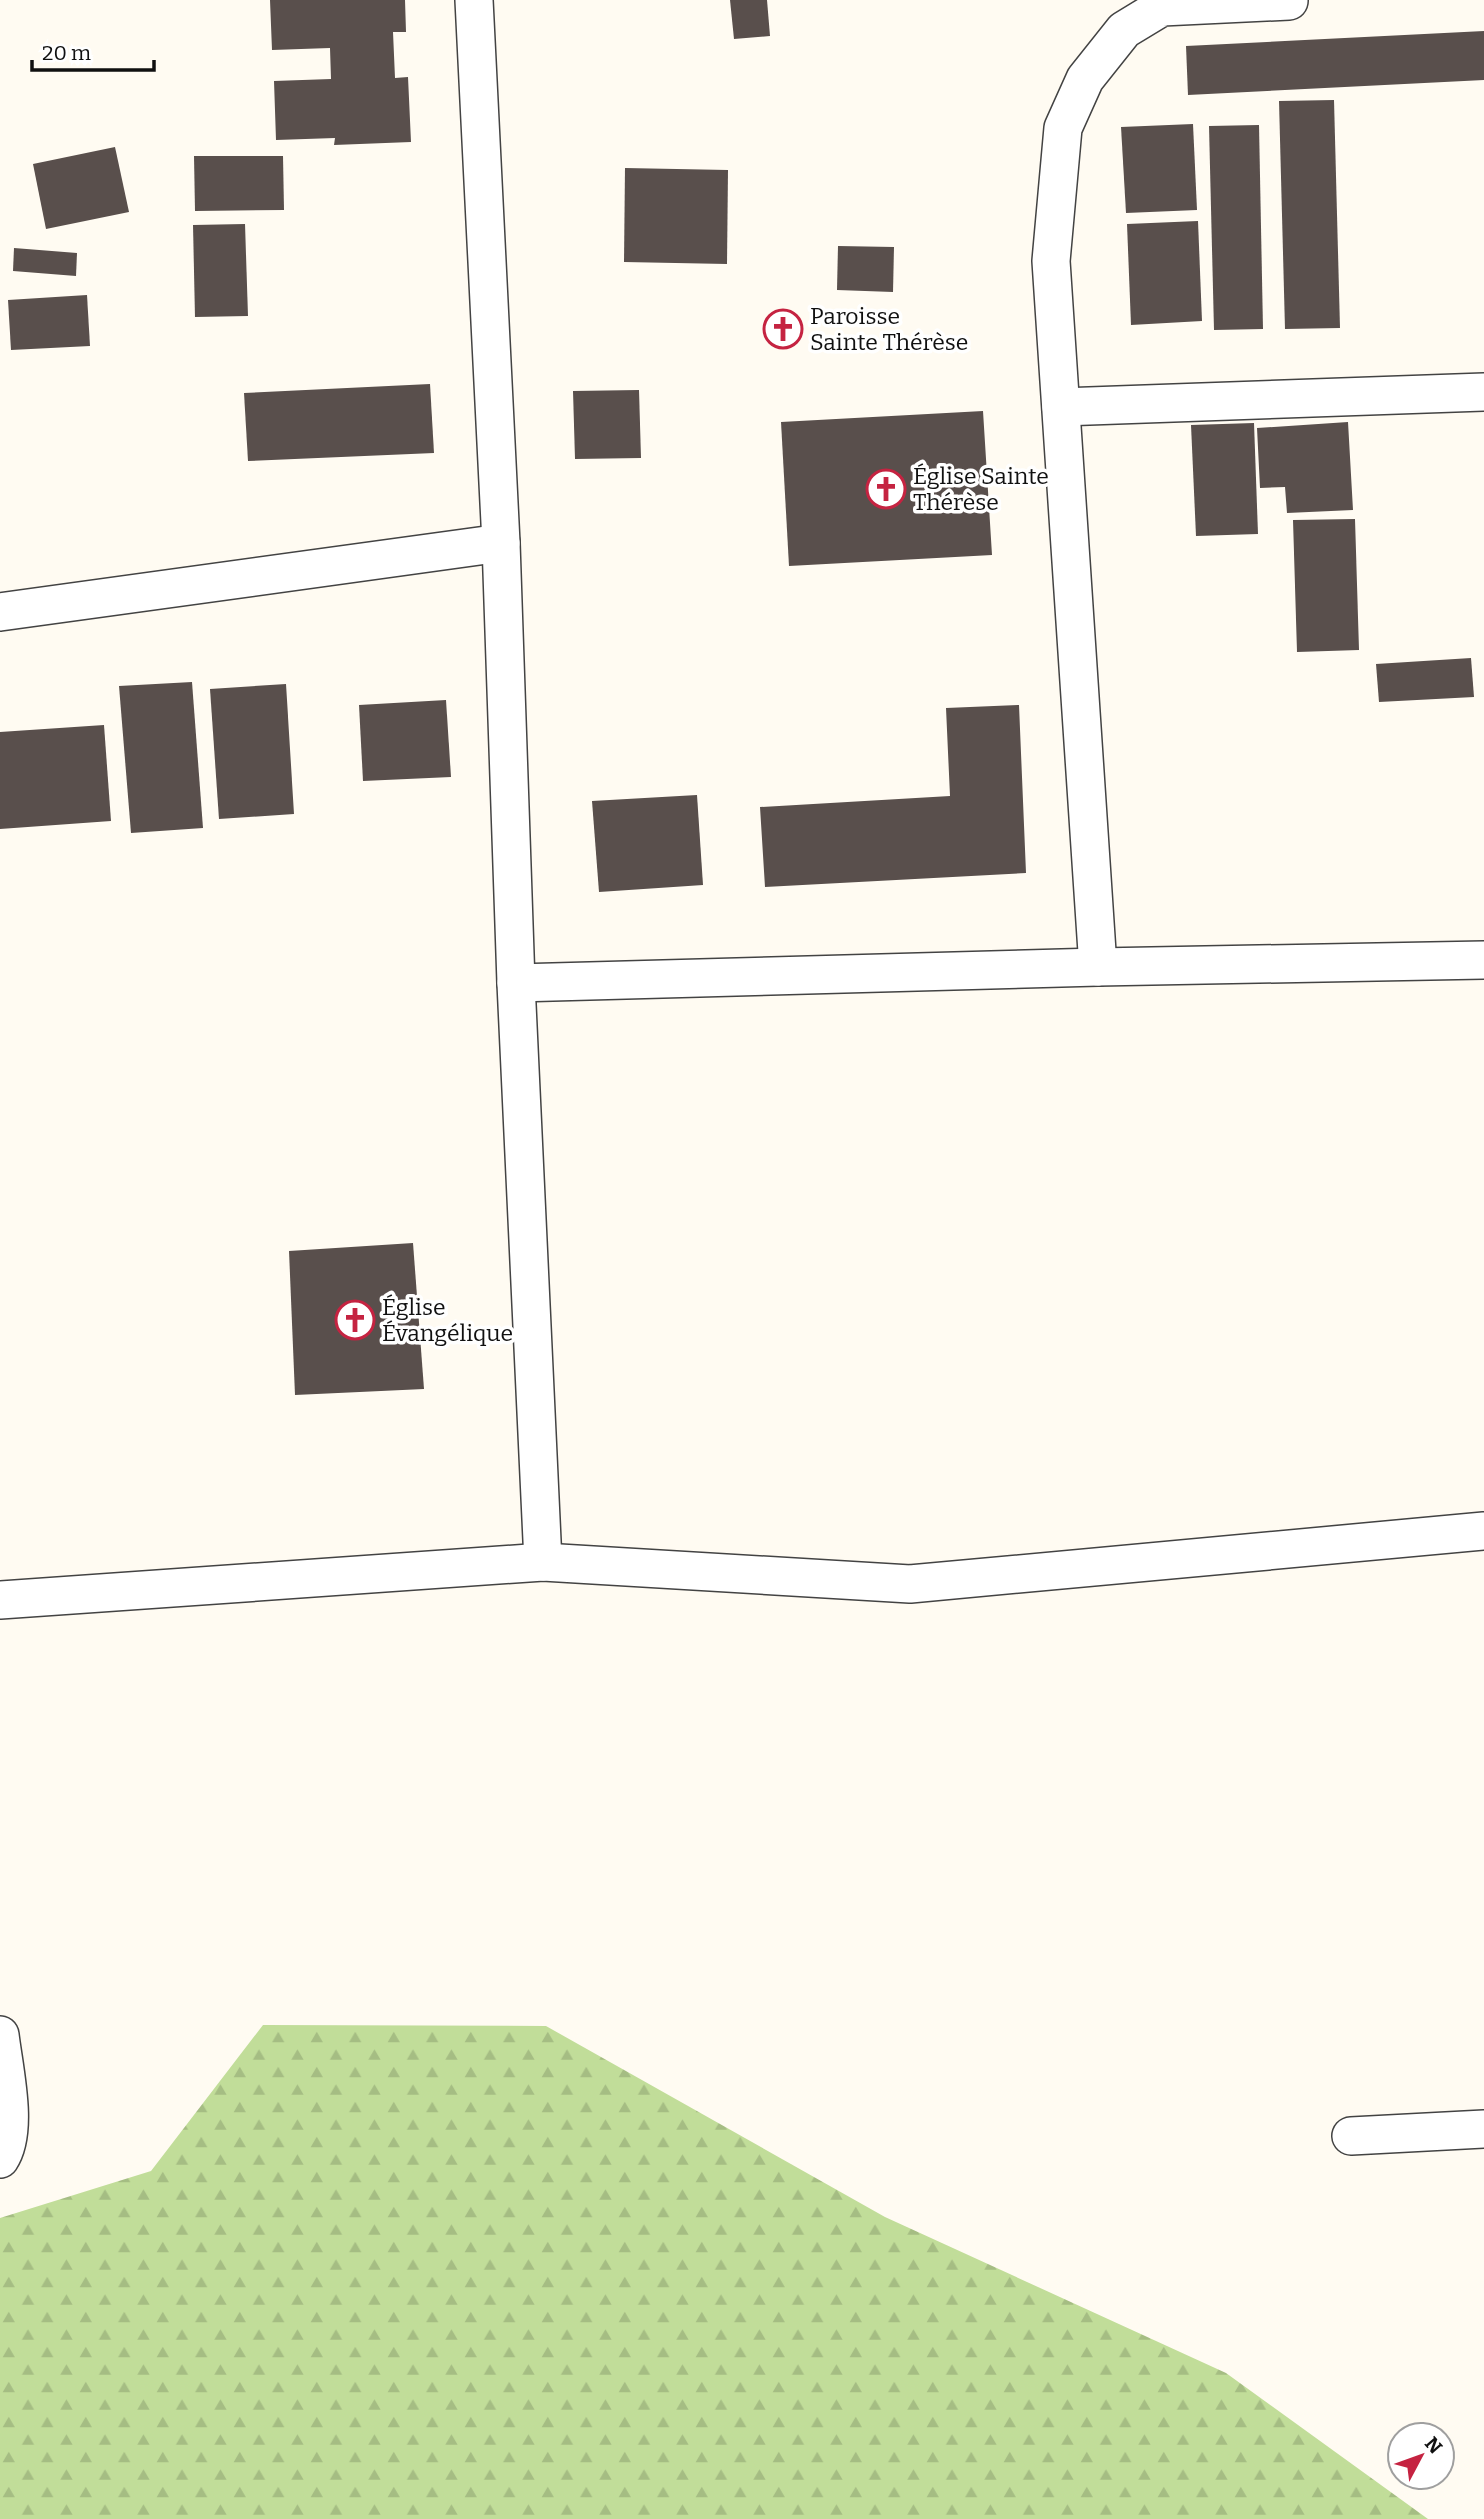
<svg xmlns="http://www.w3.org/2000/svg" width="1484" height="2519" font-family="Bitter,serif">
<defs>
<pattern id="forest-firs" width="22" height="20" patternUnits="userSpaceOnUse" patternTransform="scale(1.75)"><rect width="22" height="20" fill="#c1dd99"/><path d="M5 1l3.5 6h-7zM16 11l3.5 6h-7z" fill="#a5bd83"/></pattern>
</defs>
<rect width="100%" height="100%" fill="#fffbf2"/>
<polygon fill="url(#forest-firs)" points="263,2025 546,2026 885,2217 1226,2373 1428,2519 0,2519 0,2218 151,2171"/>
<g fill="#594f4c">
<polygon points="270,0 405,0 406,32 393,32 395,78 408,77 411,142 334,145 335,138 276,140 274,81 331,79 330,48 272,50"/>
<polygon points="730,0 767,0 770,36 734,39"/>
<polygon points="1484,31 1484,80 1188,95 1186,46"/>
<polygon points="1334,100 1340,328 1285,329 1279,101"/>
<polygon points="1193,124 1197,210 1126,213 1121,127"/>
<polygon points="1259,125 1263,329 1214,330 1209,126"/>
<polygon points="115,147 129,212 46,229 33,164"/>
<polygon points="194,156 283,156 284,210 195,211"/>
<polygon points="625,168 728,170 727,264 624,262"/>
<polygon points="1198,221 1202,321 1131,325 1127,224"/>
<polygon points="245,224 248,316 195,317 193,225"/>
<polygon points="838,246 894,247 893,292 837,290"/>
<polygon points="14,248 77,253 76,276 13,271"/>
<polygon points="87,295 90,346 11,350 8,300"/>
<polygon points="430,384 434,453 248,461 244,393"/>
<polygon points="639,390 641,458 575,459 573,391"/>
<polygon points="983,411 992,555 789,566 781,422"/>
<polygon points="1348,422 1353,510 1287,513 1285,487 1260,488 1257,428"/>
<polygon points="1254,423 1258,534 1196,536 1191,425"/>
<polygon points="1355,519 1359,650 1297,652 1293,520"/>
<polygon points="1471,658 1474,697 1379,702 1376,664"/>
<polygon points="192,682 203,828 131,833 119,686"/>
<polygon points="286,684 294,814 219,819 210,689"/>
<polygon points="446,700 451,777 363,781 359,705"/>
<polygon points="1019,705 1026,873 765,887 760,807 950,796 946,708"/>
<polygon points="104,725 111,821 0,829 0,732"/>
<polygon points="697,795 703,885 599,892 592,801"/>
<polygon points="413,1243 424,1389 295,1395 289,1251"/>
</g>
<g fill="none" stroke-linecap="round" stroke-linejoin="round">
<defs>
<g id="minor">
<polyline points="474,0 501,543 516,983 543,1562"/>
<polyline points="1061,407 1484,392"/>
<polyline points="0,612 501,543"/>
<polyline points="1098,967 1051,261 1063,128 1085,79 1124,30 1162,7 1289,1"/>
<polyline points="516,983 1098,967 1484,960"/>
<polyline points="0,1600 543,1562 910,1584 1484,1531"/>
<path d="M0,2035c4,34 19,96 0,124"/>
<polyline points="1351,2136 1484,2129"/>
</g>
</defs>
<use href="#minor" stroke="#434343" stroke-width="40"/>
<use href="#minor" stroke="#fff" stroke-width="37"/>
</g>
<defs>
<symbol id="church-ring" viewBox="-11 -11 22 22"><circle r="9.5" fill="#fff" stroke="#c52341" stroke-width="1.5"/><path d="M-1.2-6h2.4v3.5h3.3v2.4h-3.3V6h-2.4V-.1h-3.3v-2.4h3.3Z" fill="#c52341"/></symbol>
</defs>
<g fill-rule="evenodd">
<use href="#church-ring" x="761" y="307" width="44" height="44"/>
<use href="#church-ring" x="864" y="467" width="44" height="44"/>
<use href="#church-ring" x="333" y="1298" width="44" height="44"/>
</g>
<g text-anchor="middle" stroke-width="7" stroke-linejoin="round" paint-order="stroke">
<g font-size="23" fill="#101010" stroke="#fff" text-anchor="start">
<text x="810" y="324">Paroisse<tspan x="810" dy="26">Sainte Thérèse</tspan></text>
<text x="913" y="484">Église Sainte<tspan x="913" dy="26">Thérèse</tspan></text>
<text x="382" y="1315">Église<tspan x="382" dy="26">Évangélique</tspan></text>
</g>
</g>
<g transform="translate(1421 2456) rotate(49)"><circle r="33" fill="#ffffff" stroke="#9f9f9f" stroke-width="2"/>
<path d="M0-5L12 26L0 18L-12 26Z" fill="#c52341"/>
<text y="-10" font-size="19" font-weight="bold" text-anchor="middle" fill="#101010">N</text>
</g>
<path d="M32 60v10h122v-10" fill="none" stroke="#101010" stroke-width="3.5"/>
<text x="42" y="60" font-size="21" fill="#101010" stroke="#ffffff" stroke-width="5" paint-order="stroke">20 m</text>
</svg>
